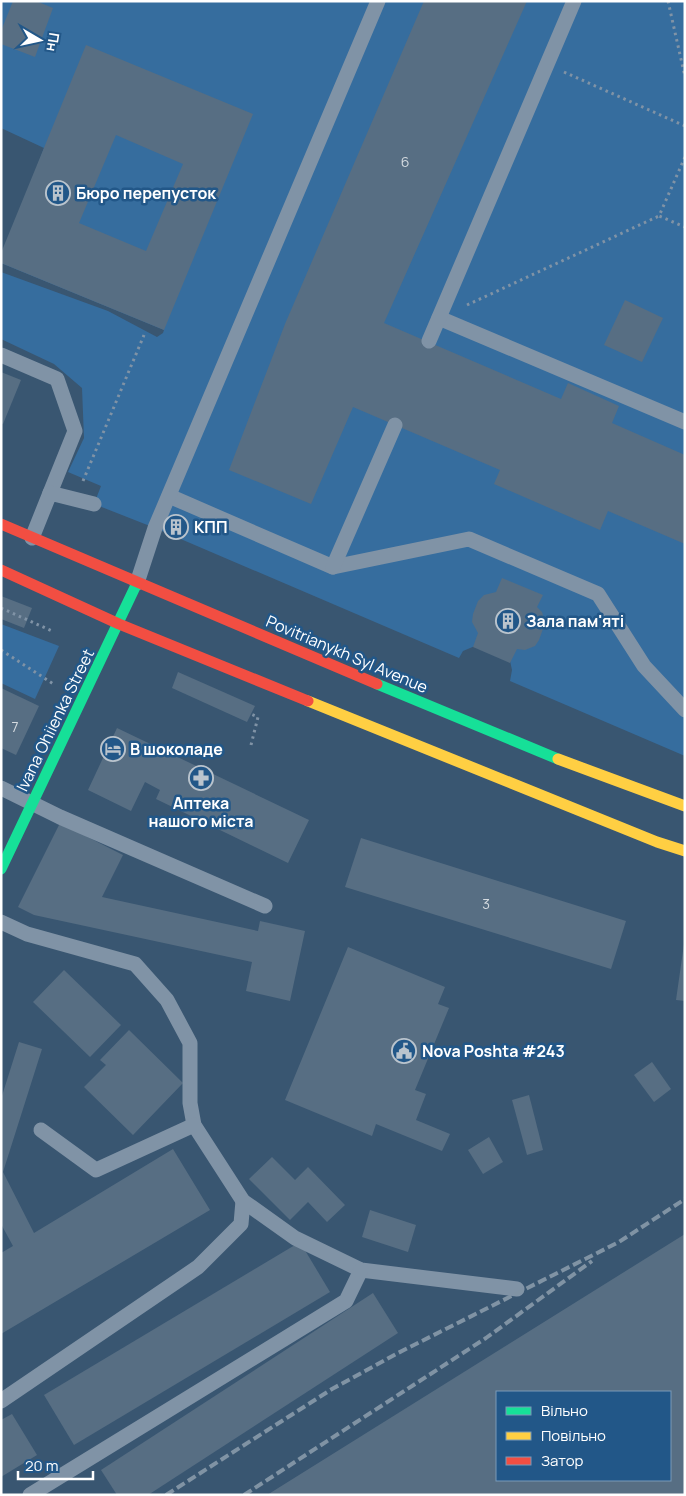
<svg xmlns="http://www.w3.org/2000/svg" width="686" height="1496" font-family="Manrope,sans-serif">
<rect width="100%" height="100%" fill="#395671"/>
<g fill="#366d9e">
<polygon points="1,1 685,1 685,756 510,681 512,670 509,656 482,643 463,651 459,658 155,528 94,504 101,486 68,472 84,438 82,388 54,364 1,339 1,272 108,311 157,337 163,333 164,330 1,263 44,148 1,128"/>
<polygon points="1,624 59,646 35,699 1,683"/>
</g>
<g fill="#576e83" fill-rule="evenodd">
<polygon points="13,1 36,1 53,8 35,57 1,44 1,31"/>
<polygon points="424,1 527,1 384,323 561,399 568,383 619,406 612,423 685,455 685,544 608,511 600,530 494,484 500,470 353,407 311,504 229,470 285,324"/>
<path d="M86,45l167,69 -89,216 -163,-67v-10zM116,135l67,29 -37,87 -67,-28z"/>
<polygon points="625,300 663,318 642,362 604,345"/>
<polygon points="1,372 21,380 3,424 1,423"/>
<polygon points="169,516 188,524 182,538 163,529"/>
<polygon points="502,578 543,595 537,607 542,612 544,619 543,629 539,640 535,646 525,650 517,649 510,663 473,647 478,633 472,622 473,614 478,601 484,595 496,592"/>
<polygon points="1,596 32,608 24,628 1,619"/>
<polygon points="178,672 255,706 247,722 172,688"/>
<polygon points="1,688 39,706 16,755 1,748"/>
<polygon points="117,728 309,820 288,863 156,799 160,790 145,782 131,811 88,790"/>
<polygon points="60,823 123,855 102,897 258,931 260,921 305,931 290,1001 246,991 252,962 34,915 18,907"/>
<polygon points="361,838 626,921 611,969 345,887"/>
<polygon points="684,944 685,944 685,1001 676,1000"/>
<polygon points="348,947 445,987 438,1004 449,1008 415,1090 426,1094 416,1120 450,1134 442,1151 376,1124 372,1136 285,1100"/>
<polygon points="64,970 121,1025 90,1057 33,1002"/>
<polygon points="129,1030 183,1083 133,1135 84,1087 106,1065 100,1060"/>
<polygon points="19,1042 42,1049 3,1172 34,1233 173,1149 210,1210 1,1334 1,1253 13,1246 1,1224 1,1099"/>
<polygon points="652,1062 671,1089 654,1102 634,1075"/>
<polygon points="529,1095 543,1150 527,1155 512,1100"/>
<polygon points="489,1137 503,1162 483,1174 468,1150"/>
<polygon points="272,1157 295,1180 308,1167 345,1205 327,1222 308,1202 290,1220 249,1179"/>
<polygon points="370,1210 416,1225 408,1252 362,1237"/>
<path d="M685,1234v261h-418zM497,1392h173v88h-173z"/>
<polygon points="300,1242 330,1292 74,1445 44,1395"/>
<polygon points="373,1293 398,1333 148,1495 117,1495 101,1470"/>
<polygon points="12,1414 37,1455 1,1477 1,1420"/>
</g>
<g fill="none" stroke-linecap="round" stroke-linejoin="round">
<g stroke="#8093a6" stroke-width="3" stroke-dasharray="2.5 4" stroke-linecap="butt">
<polyline points="668,1 685,77"/>
<polyline points="564,72 685,126"/>
<polyline points="685,157 659,216 685,227"/>
<polyline points="467,305 659,216"/>
<polyline points="83,481 144,335"/>
<polyline points="1,608 52,631"/>
<polyline points="1,650 55,685"/>
<polyline points="251,745 258,717 251,714"/>
</g>
<g stroke="#8093a6" stroke-width="15">
<polyline points="439,318 685,422"/>
<polyline points="429,341 574,1"/>
<polyline points="1,355 57,379 75,431 50,493"/>
<polyline points="169,496 333,567 469,539 598,594 644,666 685,710"/>
<polyline points="32,538 50,493 94,504"/>
<polyline points="333,567 395,425"/>
<polyline points="137,583 155,528 378,1"/>
<polyline points="1,788 60,817 265,906"/>
<polyline points="1,922 27,934 135,964 167,1000 190,1043 190,1103 194,1125 243,1201 295,1238 361,1270 517,1289"/>
<polyline points="41,1130 96,1170 194,1125"/>
<polyline points="1,1401 198,1267 241,1224 243,1201"/>
<polyline points="30,1495 346,1301 361,1270"/>
</g>
<g stroke="#16e098" stroke-width="11">
<polyline points="377,684 558,759"/>
<polyline points="1,869 137,583"/>
</g>
<g stroke="#ffcf43" stroke-width="11">
<polyline points="308,701 657,842 685,851"/>
<polyline points="558,759 685,806"/>
</g>
<g stroke="#f24e42" stroke-width="11">
<polyline points="1,524 377,684"/>
<polyline points="1,570 119,624 308,701"/>
</g>
<g stroke="#8093a4" stroke-width="4" stroke-dasharray="9 4" stroke-linecap="butt">
<polyline points="166,1495 332,1389 398,1353 619,1242 685,1199"/>
<polyline points="244,1495 486,1338 592,1261"/>
</g>
</g>
<defs>
<symbol id="building-ring" viewBox="-11 -11 22 22"><circle r="9.5" fill="#225788" stroke="#bac4cd" stroke-width="1.5"/><path d="M-4-6H4V6H1V3H-1V6H-4ZM-2.5-4.3h1.7v1.8h-1.7ZM.8-4.3h1.7v1.8H.8ZM-2.5-1h1.7V.8h-1.7ZM.8-1h1.7V.8H.8Z" fill="#bac4cd"/></symbol>
<symbol id="hotel-ring" viewBox="-11 -11 22 22"><circle r="9.5" fill="#225788" stroke="#bac4cd" stroke-width="1.5"/><path d="M-6-4.5h1.5V1H6V5H4.5V3h-9V5H-6ZM-4 0a1.8 1.8 0 1 1 3.6 0ZM.5 0V-2.5h3Q6-2.5 6 0Z" fill="#bac4cd"/></symbol>
<symbol id="pharmacy-ring" viewBox="-11 -11 22 22"><circle r="9.5" fill="#225788" stroke="#bac4cd" stroke-width="1.5"/><path d="M-2-6h4v4h4v4h-4v4h-4v-4h-4v-4h4Z" fill="#bac4cd"/></symbol>
<symbol id="civic-ring" viewBox="-11 -11 22 22"><circle r="9.5" fill="#225788" stroke="#bac4cd" stroke-width="1.5"/><path d="M-.6-6.5H3V-4.5H.6V-3L4-1V1h2V6H-6V1h2V-1L-.6-3ZM-1.2 2.5V6h2.4V2.5Z" fill="#bac4cd"/></symbol>
</defs>
<g fill-rule="evenodd">
<use href="#building-ring" x="44" y="179" width="28" height="28"/>
<use href="#building-ring" x="162" y="513" width="28" height="28"/>
<use href="#building-ring" x="494" y="607" width="28" height="28"/>
<use href="#hotel-ring" x="99" y="735" width="28" height="28"/>
<use href="#pharmacy-ring" x="187" y="764" width="28" height="28"/>
<use href="#civic-ring" x="390" y="1037" width="28" height="28"/>
</g>
<g text-anchor="middle" stroke-width="5" stroke-linejoin="round" paint-order="stroke">
<g font-size="14" fill="#d5dbe0">
<text x="405" y="167">6</text>
<text x="15" y="732">7</text>
<text x="486" y="909">3</text>
</g>
<g font-size="16" font-weight="bold" fill="#fff" stroke="#225788" text-anchor="start">
<text x="76" y="199">Бюро перепусток</text>
<text x="194" y="533">КПП</text>
<text x="526" y="627">Зала пам'яті</text>
<text x="130" y="755">В шоколаде</text>
<text x="201" y="809" text-anchor="middle">Аптека<tspan x="201" dy="18">нашого міста</tspan></text>
<text x="422" y="1057">Nova Poshta #243</text>
</g>
<g font-size="16" fill="#fff" stroke="#225788">
<text transform="translate(347 654) rotate(23)" y="6">Povitrianykh Syl Avenue</text>
<text transform="translate(55 720) rotate(-64)" y="6">Ivana Ohiienka Street</text>
</g>
</g>
<rect width="686" height="1496" fill="none" stroke="#ffffff" stroke-width="5"/>
<rect x="496" y="1391" width="175" height="90" fill="#225788" stroke="#7a9ab8"/>
<rect x="506" y="1407" width="25" height="8" fill="#16e098" stroke="#7a9ab8"/>
<text x="541" y="1416" font-size="15" fill="#ffffff">Вільно</text>
<rect x="506" y="1432" width="25" height="8" fill="#ffcf43" stroke="#7a9ab8"/>
<text x="541" y="1441" font-size="15" fill="#ffffff">Повільно</text>
<rect x="506" y="1457" width="25" height="8" fill="#f24e42" stroke="#7a9ab8"/>
<text x="541" y="1466" font-size="15" fill="#ffffff">Затор</text>
<g transform="translate(40 40) rotate(99)" stroke="#225788" stroke-width="4" paint-order="stroke">
<path d="M0-4L9 19L0 12L-9 19Z" fill="#ffffff"/>
<text y="-8" font-size="14" font-weight="bold" text-anchor="middle" fill="#ffffff">Пн</text>
</g>
<path d="M18 1471v8h75v-8" fill="none" stroke="#ffffff" stroke-width="2.5"/>
<text x="25" y="1471" font-size="15" fill="#ffffff" stroke="#225788" stroke-width="4" paint-order="stroke">20 m</text>
</svg>
